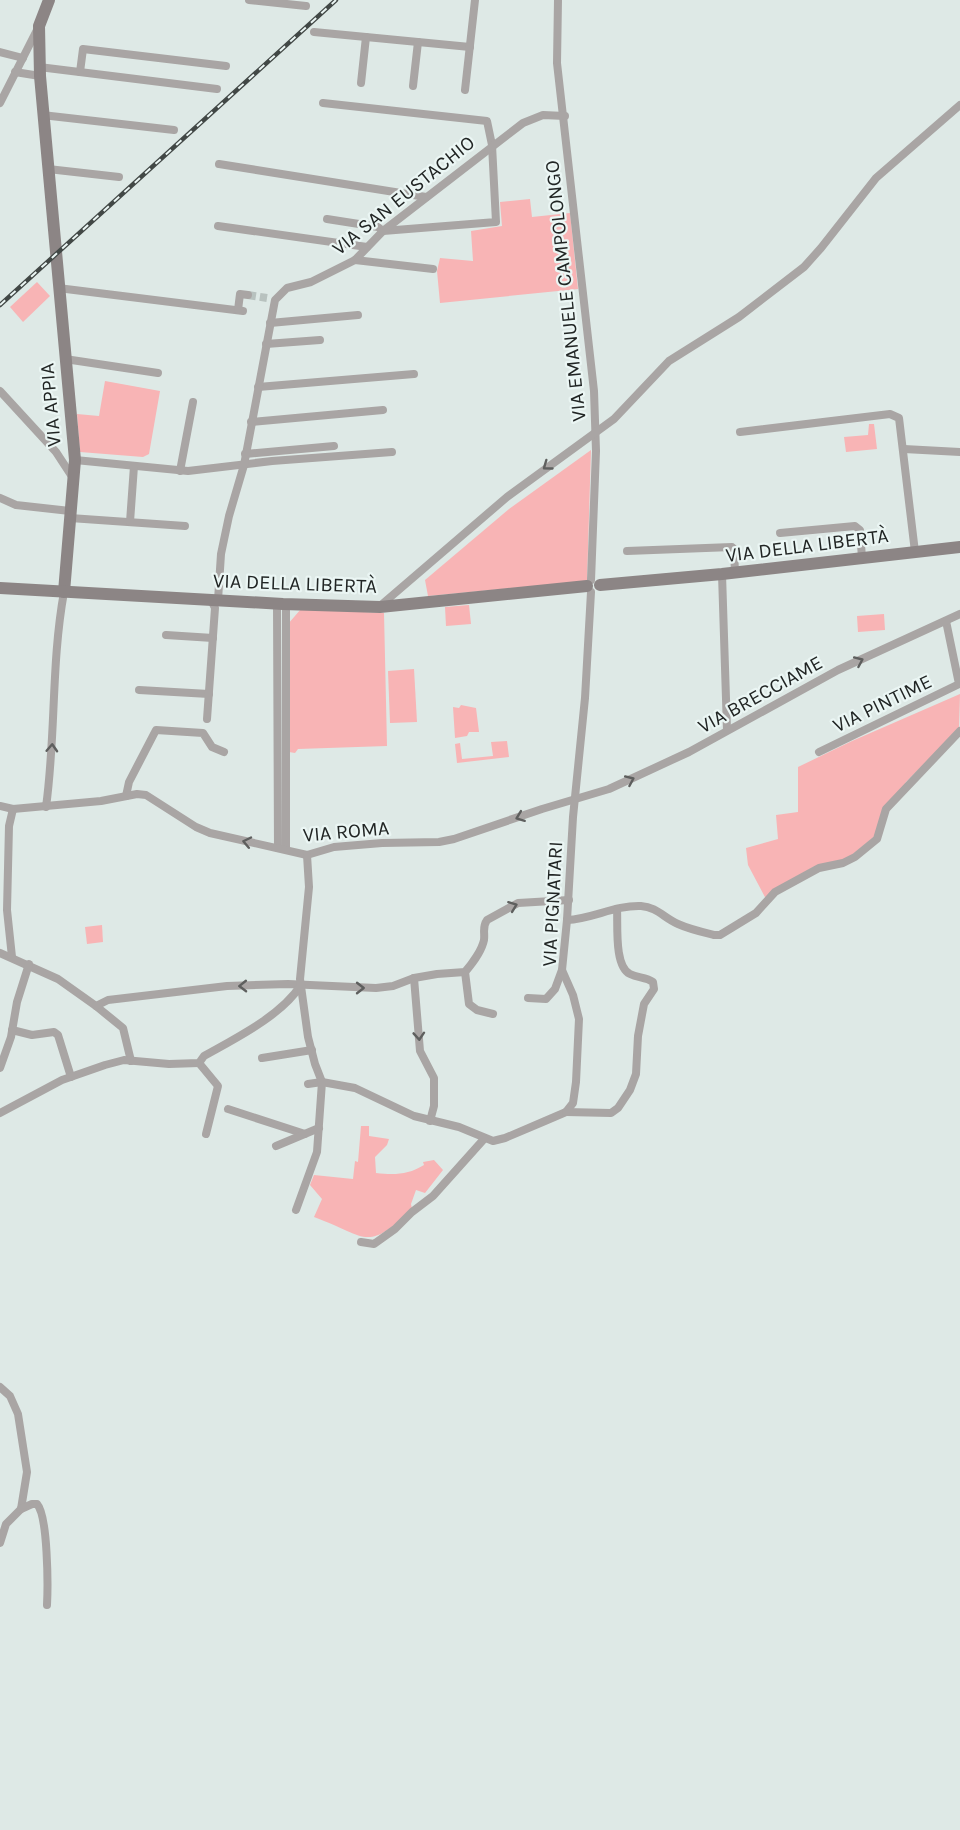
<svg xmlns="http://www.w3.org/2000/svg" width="960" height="1830" font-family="Karla,sans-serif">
<rect width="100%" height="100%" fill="#dee9e6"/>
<g fill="#f8b4b5">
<polygon points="530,199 532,217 570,213 578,289 440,303 437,271 440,258 473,261 471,231 502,226 500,202"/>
<polygon points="37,282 50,296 23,322 10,307"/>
<polygon points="105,381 160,391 149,454 143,457 80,452 77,414 99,416"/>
<polygon points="869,424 874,424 877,449 846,452 844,437 868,435"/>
<polygon points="591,450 587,581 428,596 425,580 509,509"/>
<polygon points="469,605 471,624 446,626 445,607"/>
<polygon points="301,609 384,613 387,746 298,749 295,753 289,752 288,624"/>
<polygon points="884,614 885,630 858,632 857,616"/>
<polygon points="414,669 417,722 390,723 388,671"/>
<polygon points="960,694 959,729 906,782 875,836 846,860 813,867 766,899 748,865 746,848 778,839 776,815 798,812 798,767 852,741"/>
<polygon points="461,705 476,708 479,732 469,732 467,736 455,738 453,707 459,708"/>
<polygon points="507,741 509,757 457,763 455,744 460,743 462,759 493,756 491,742"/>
<polygon points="102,925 103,942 87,944 85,927"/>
<path d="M361,1126h8v10l20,3 -2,6 -12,12 1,16c18,2 32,2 48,-8l-1,-3 11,-2 9,10 -18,23 -9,-3 -5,14 1,5c-46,44 -44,28 -98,8l8,-18 -12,-14 4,-10 39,4 2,-18 3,1z"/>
</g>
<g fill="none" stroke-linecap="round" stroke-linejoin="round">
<polyline stroke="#b8c2bf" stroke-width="8" stroke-dasharray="8 4" stroke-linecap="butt" points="248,295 267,298"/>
<g stroke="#a9a5a4" stroke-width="8">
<polyline points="249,0 306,6"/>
<polyline points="558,0 557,63 594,391 596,451 591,580"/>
<polyline points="314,32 470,47"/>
<polyline points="0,52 23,58"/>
<polyline points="39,67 217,89"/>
<polyline points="15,72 40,76"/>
<polyline points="80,72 83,49 226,66"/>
<polyline points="361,83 366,37"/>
<polyline points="413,86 418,42"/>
<polyline points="465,90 475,0"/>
<polyline points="0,103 38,28"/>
<polyline points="323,103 487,121 492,145 496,222 383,231 378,227 327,219"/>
<polyline points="42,115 174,130"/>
<polyline points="219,164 426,197"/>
<polyline points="48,169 119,177"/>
<polyline points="218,226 367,247"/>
<polyline points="355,260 433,269"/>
<polyline points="58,288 243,311"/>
<polyline points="238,310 240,294 248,295"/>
<polyline points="270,323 358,315"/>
<polyline points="266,344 320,340"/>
<polyline points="65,359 158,373"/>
<polyline points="258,387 414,374"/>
<polyline points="0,391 56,452 73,478"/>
<polyline points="251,422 383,410"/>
<polyline points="740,432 890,414 899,418 915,552"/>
<polyline points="904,449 960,452"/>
<polyline points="245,454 334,446"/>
<polyline points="75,460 188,471 272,461 392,452"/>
<polyline points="180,471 193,402"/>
<polyline points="0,498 16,505 70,511"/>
<polyline points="70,518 185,526"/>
<polyline points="130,522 134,466"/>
<polyline points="780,533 855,526 860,530 862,558"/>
<polyline points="627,551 732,547 734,549 735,573"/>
<polyline points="722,574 727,730"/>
<polyline points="218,600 221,554 229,516 244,465 275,300 287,288 311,282 355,260 383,231 523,123 543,115 565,116"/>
<polyline points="277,604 278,848"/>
<polyline points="286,604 286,849"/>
<polyline points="380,606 507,497 614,419 669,361 739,317 804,267 821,248 876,178 960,105"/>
<polyline points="166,635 213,638"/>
<polyline points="139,690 209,694"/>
<polyline points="207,719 215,608 211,600"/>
<polyline points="819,752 959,684 946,621"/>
<polyline points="126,796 129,782 156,730 203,733 212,747 224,752"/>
<polyline points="0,806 13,809 101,801 137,794 146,795 196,827 210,833 307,855 334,847 382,843 439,842 454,839 542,809 609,789 689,752 838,670 960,614"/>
<path d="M46,807c10,-72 5,-144 18,-215"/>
<path d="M567,920c25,-1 48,-15 74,-14 16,1 23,12 37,18 11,5 24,8 36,11h6l36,-22 19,-21 44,-24 24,-5 12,-6 22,-18 9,-30 74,-78"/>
<polyline points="0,953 58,979 96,1006 123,1028 131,1061"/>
<polyline points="12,957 7,910 9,826 13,809"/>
<polyline points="465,972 469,1004 477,1010 493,1014"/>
<polyline points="414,978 420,1051 434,1078 434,1106 430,1121"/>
<polyline points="528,998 546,999 555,989 562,970"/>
<path d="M96,1006l12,-6 119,-14 61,-2 88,4 17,-2 21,-8 23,-4 28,-2c7,-8 17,-22 19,-32 1,-8 -2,-13 3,-20l31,-17 51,-3"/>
<polyline points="12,1030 32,1035 54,1032 58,1035 71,1077"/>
<polyline points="262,1058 312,1050"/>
<polyline points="199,1063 218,1086 206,1134"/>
<polyline points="0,1068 11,1037 17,1002 29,964"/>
<polyline points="308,1084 322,1082 355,1088 414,1116 459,1127 493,1141 505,1138 545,1121 566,1112 573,1103 576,1082 579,1019 573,995 562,970 567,920 573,817 585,698 591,592"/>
<polyline points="228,1109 305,1134"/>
<path d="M566,1112l45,1 7,-5 12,-18 6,-16 2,-38 6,-32 10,-15 -1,-7c-7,-5 -15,-4 -23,-8 -16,-8 -12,-49 -13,-65"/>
<path d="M0,1113l62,-33 43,-15 19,-5 45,4 30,-1 5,-7c32,-18 77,-40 97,-71"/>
<polyline points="276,1146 319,1128"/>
<polyline points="296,1210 317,1152 322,1082 315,1064 308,1037 300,979 309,887 307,855"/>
<polyline points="361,1242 374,1244 395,1229 412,1212 433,1196 484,1139"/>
<polyline points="0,1387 10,1396 18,1414 27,1472 21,1509 6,1524 0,1543"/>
<path d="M21,1509l11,-5h5c11,12 11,82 10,101"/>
</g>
<g stroke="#8c8585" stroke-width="12">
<polyline points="49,0 39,26 40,76 75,460 64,592"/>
<polyline points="600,585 722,574 960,547"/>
<polyline points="0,588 283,604 380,607 587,586"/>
</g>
<defs>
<polyline id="rail" points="0,305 336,0"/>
</defs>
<use href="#rail" stroke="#424846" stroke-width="4.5"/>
<use href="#rail" stroke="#ebf6f4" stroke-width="2" stroke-dasharray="7" stroke-linecap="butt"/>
</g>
<defs><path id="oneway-chevron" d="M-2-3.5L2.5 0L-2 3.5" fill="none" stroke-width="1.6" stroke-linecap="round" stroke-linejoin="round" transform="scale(1.5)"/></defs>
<g stroke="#5e5f5e">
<use href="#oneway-chevron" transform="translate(547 466) rotate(144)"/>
<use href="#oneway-chevron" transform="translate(859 661) rotate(-24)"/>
<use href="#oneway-chevron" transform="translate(52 748) rotate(-87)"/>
<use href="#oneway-chevron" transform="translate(630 780) rotate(-24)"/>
<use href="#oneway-chevron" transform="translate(520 817) rotate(159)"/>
<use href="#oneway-chevron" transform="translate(247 842) rotate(-168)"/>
<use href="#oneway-chevron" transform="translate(513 906) rotate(-21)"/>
<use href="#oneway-chevron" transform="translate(243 986) rotate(179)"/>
<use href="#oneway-chevron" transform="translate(360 988)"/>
<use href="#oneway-chevron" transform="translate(419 1036) rotate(86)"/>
</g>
<g text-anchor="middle" stroke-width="4.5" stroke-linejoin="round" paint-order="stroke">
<g font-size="20" fill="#212524" stroke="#ebf6f4">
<text transform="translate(403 195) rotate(-39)" y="7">VIA SAN EUSTACHIO</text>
<text transform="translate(565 291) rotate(-96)" y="7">VIA EMANUELE CAMPOLONGO</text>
<text transform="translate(50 405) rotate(-95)" y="7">VIA APPIA</text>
<text transform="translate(807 545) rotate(-7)" y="7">VIA DELLA LIBERTÀ</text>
<text transform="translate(295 583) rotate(2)" y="7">VIA DELLA LIBERTÀ</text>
<text transform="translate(760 694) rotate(-29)" y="7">VIA BRECCIAME</text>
<text transform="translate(882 703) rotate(-26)" y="7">VIA PINTIME</text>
<text transform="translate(346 831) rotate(-5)" y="7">VIA ROMA</text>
<text transform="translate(552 904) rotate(-87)" y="7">VIA PIGNATARI</text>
</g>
</g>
</svg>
